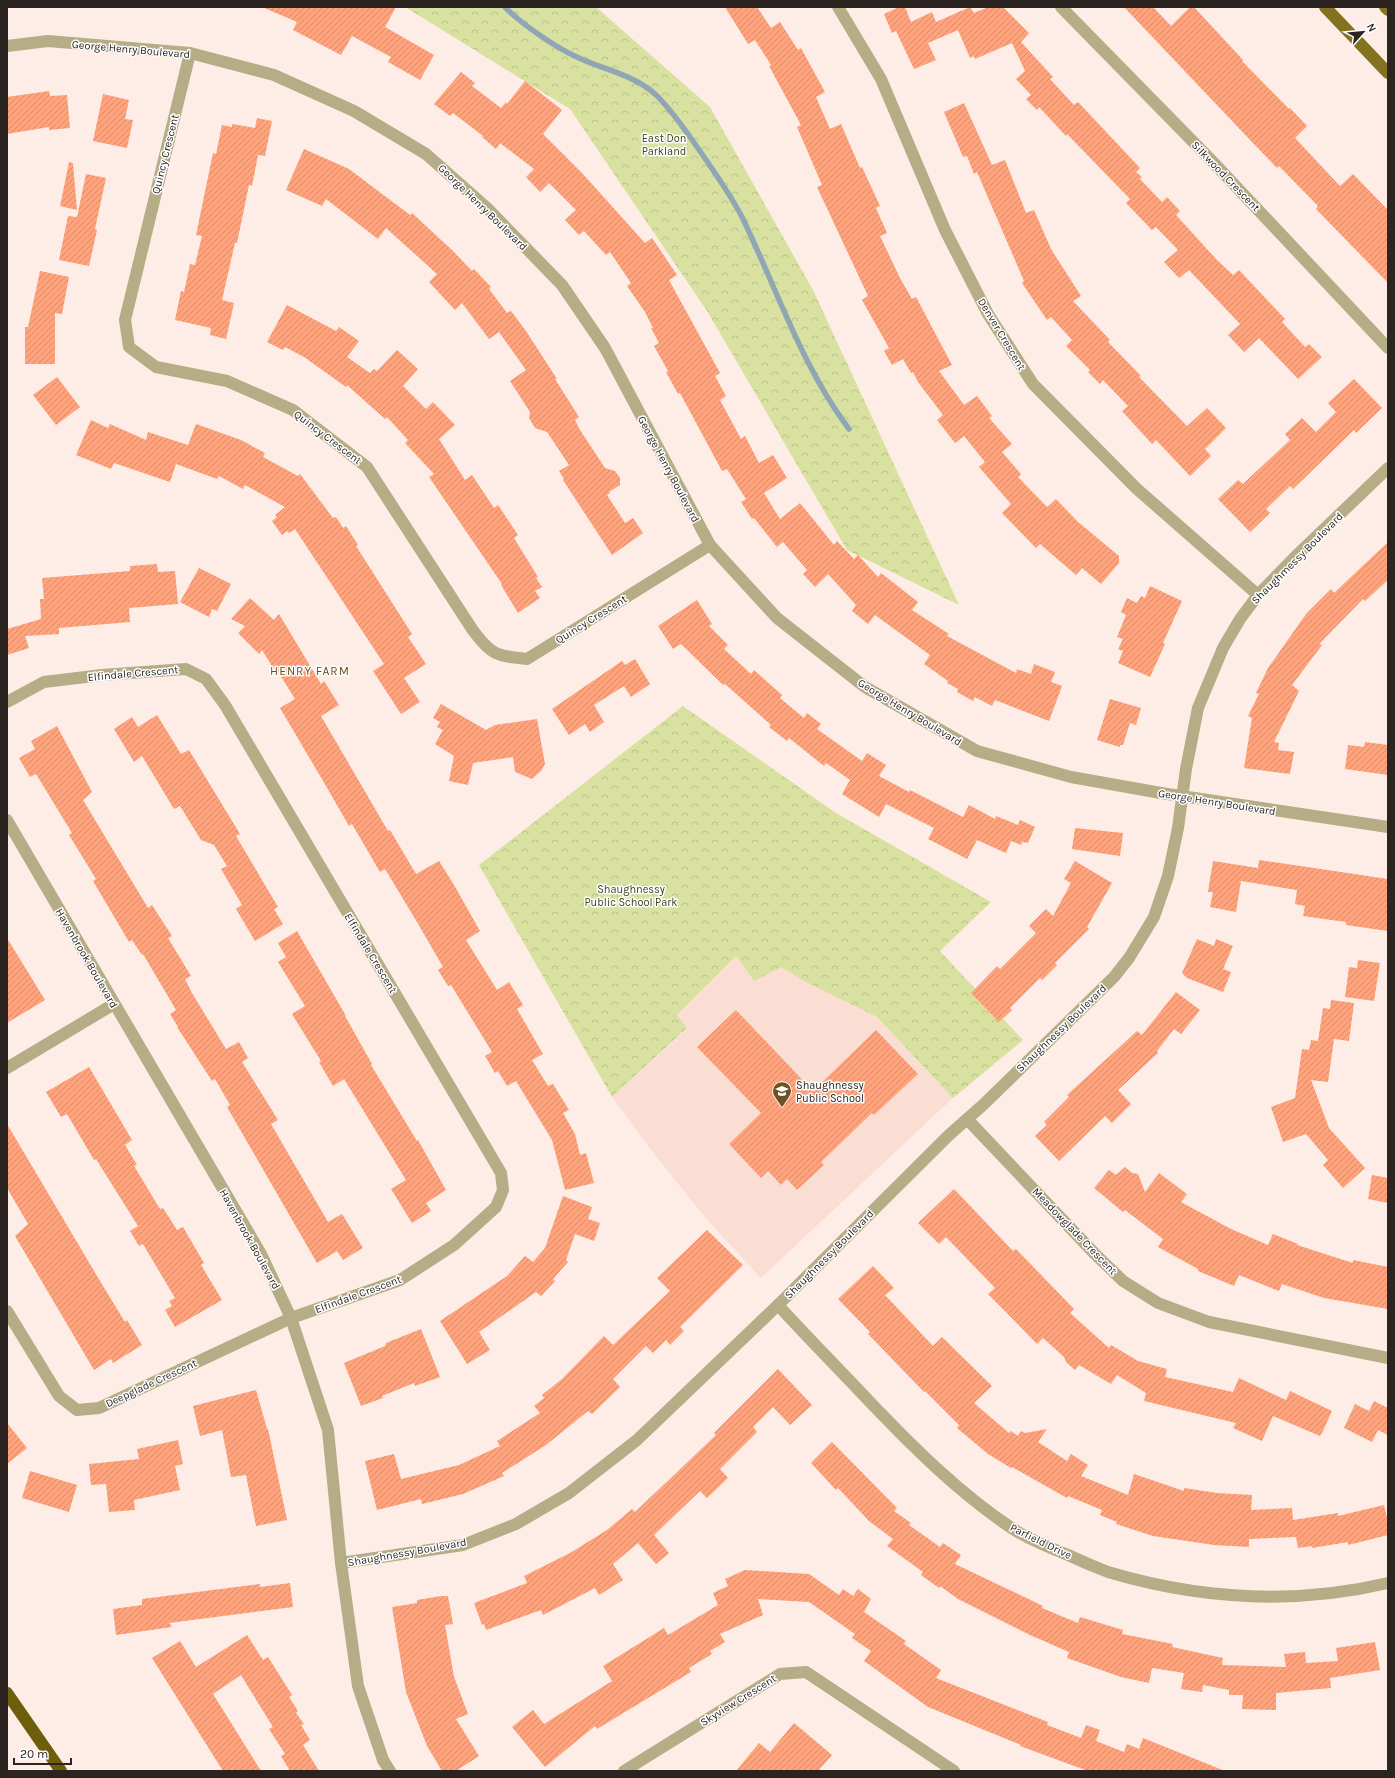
<svg xmlns="http://www.w3.org/2000/svg" width="1395" height="1778" font-family="Karla,sans-serif">
<defs>
<pattern id="park-crowns" width="20" height="18" patternUnits="userSpaceOnUse"><rect width="20" height="18" fill="#d9e1a0"/><path d="M2 6a3 3 0 1 1 6 0M12 15a3 3 0 1 1 6 0" fill="none" stroke="#bac18a"/></pattern>
<pattern id="building-hatch" width="6" height="6" patternUnits="userSpaceOnUse"><rect width="6" height="6" fill="#fda37d"/><path d="M-1 1l2-2M0 6l6-6M5 7l2-2" fill="none" stroke="#d98c6c"/></pattern>
</defs>
<rect width="100%" height="100%" fill="#feede6"/>
<polygon fill="#fbded3" points="736,956 781,967 877,1017 953,1098 761,1278 709,1222 654,1154 612,1097 687,1029 677,1015"/>
<g fill="url(#park-crowns)">
<polygon points="405,7 596,7 710,107 813,290 959,605 847,550 707,311 570,109"/>
<polygon points="683,706 836,813 991,902 940,951 1023,1040 953,1098 877,1017 806,982 781,967 754,981 736,956 677,1015 687,1028 612,1097 479,865"/>
</g>
<g fill="none" stroke-linecap="round" stroke-linejoin="round">
<path stroke="#91a6b5" stroke-width="5.5" d="M505,7c16,17 53,42 74,51 26,12 55,17 76,36 15,14 28,33 40,50 16,23 34,48 47,73 35,72 59,148 107,212"/>
</g>
<g fill="url(#building-hatch)">
<polygon points="262,7 396,7 385,27 434,55 420,80 388,62 391,57 352,36 341,55 293,30 297,22"/>
<polygon points="725,7 757,7 771,28 780,22 798,50 801,48 825,92 816,97 830,129 841,124 860,168 862,167 880,206 876,208 887,233 880,236 900,278 912,299 916,297 952,365 939,371 964,405 977,396 992,416 989,418 1012,444 1002,452 1021,474 1018,477 1047,507 1056,499 1078,522 1119,556 1119,563 1101,584 1082,568 1076,575 1040,544 1036,548 1002,513 1011,504 979,467 985,462 964,436 955,443 937,420 943,415 918,382 913,372 911,373 903,359 892,365 884,351 889,348 862,300 868,296 817,187 822,185 797,127 801,125 769,66 771,65 755,40 748,44"/>
<polygon points="899,7 905,7 911,22 932,12 936,22 970,7 974,13 988,7 1003,7 1029,33 1021,42 1053,77 1050,79 1074,105 1078,102 1140,168 1136,172 1142,177 1140,179 1162,202 1167,197 1180,211 1176,215 1216,259 1233,275 1239,270 1285,319 1282,322 1305,347 1309,344 1322,357 1298,379 1259,338 1244,352 1228,335 1240,324 1189,270 1179,278 1164,262 1178,250 1156,227 1152,230 1126,203 1130,199 1067,134 1066,136 1039,107 1037,110 1026,99 1031,95 1016,79 1025,71 1012,43 975,59 974,56 970,58 958,30 928,43 936,60 914,69 896,31 892,33 884,14"/>
<polygon points="1124,7 1153,7 1171,26 1190,7 1194,7 1243,60 1242,61 1289,109 1290,108 1307,126 1295,138 1340,186 1353,174 1388,210 1388,283 1316,209 1318,206 1279,166 1277,168 1251,141"/>
<polygon points="461,72 475,83 472,86 501,108 506,102 507,104 525,81 562,110 543,134 582,173 645,243 652,238 677,275 669,280 720,373 715,376 726,396 720,400 741,439 745,436 759,463 773,455 787,478 764,493 780,519 800,503 834,545 837,541 854,559 858,555 878,577 881,573 918,602 912,610 949,634 947,636 1016,673 1017,669 1031,674 1034,664 1055,672 1051,682 1062,686 1049,721 995,700 992,706 975,697 973,701 957,692 958,689 947,683 948,681 924,664 930,655 875,615 868,624 852,611 856,605 828,574 815,587 803,574 807,570 783,542 777,547 754,518 752,519 741,502 746,499 727,469 722,471 680,393 678,394 666,372 668,371 654,346 659,343 651,328 653,328 645,312 627,286 631,283 610,252 606,255 584,231 579,235 565,220 576,210 549,183 540,192 526,177 534,169 500,143 496,149 482,137 483,136 453,113 450,116 434,104"/>
<polygon points="49,91 50,96 67,95 70,128 49,130 49,127 7,134 7,97"/>
<polygon points="103,94 129,100 125,119 133,120 127,148 93,141"/>
<polygon points="964,103 992,165 1005,160 1026,213 1034,210 1051,249 1081,296 1073,301 1110,340 1108,342 1141,376 1139,377 1187,426 1207,408 1226,428 1205,449 1211,456 1190,476 1156,440 1152,444 1122,411 1128,406 1103,380 1100,384 1088,372 1090,370 1066,346 1072,340 1051,317 1047,320 1022,283 1024,281 977,172 974,174 967,156 963,157 944,112"/>
<polygon points="257,118 272,121 265,156 258,155 252,186 249,185 237,243 235,243 222,300 234,303 226,339 210,335 211,328 175,320 181,291 184,292 190,264 195,265 202,236 196,235 213,153 216,154 222,125 232,127 232,124 255,128"/>
<polygon points="304,149 349,169 410,215 412,213 453,251 472,271 474,269 491,287 489,289 507,313 511,311 526,331 557,379 555,379 579,417 575,420 580,430 605,468 615,471 620,478 620,485 609,492 610,493 607,495 625,523 633,518 643,533 612,555 563,480 564,479 559,471 569,465 547,432 535,428 529,418 530,412 510,381 526,370 499,332 489,339 462,303 455,310 429,282 437,274 386,228 378,239 326,199 322,206 286,190"/>
<polygon points="69,162 73,163 77,210 60,206"/>
<polygon points="86,174 106,178 95,229 97,230 89,266 59,260 68,216 77,217"/>
<polygon points="40,271 69,277 62,314 55,313 55,364 25,364 25,327 28,327"/>
<polygon points="287,305 336,331 339,327 359,341 347,357 370,373 374,369 377,371 397,350 418,369 403,386 426,409 433,402 455,425 439,439 465,480 472,475 494,508 498,505 518,535 514,538 538,577 536,578 542,587 535,591 540,598 518,613 501,585 502,584 429,477 434,474 405,443 408,440 387,417 385,419 347,385 346,387 304,357 285,347 283,350 267,342"/>
<polygon points="57,377 80,407 56,425 33,395"/>
<polygon points="1354,379 1382,408 1356,433 1354,430 1293,489 1290,486 1266,509 1270,513 1250,532 1218,499 1238,480 1243,484 1290,440 1285,434 1302,418 1316,432 1336,412 1328,403"/>
<polygon points="91,420 108,428 110,424 146,440 148,432 188,445 196,424 241,440 265,453 263,457 298,476 300,474 333,518 336,517 343,528 346,526 358,545 356,546 412,634 408,637 426,664 404,678 420,702 401,714 373,671 384,664 295,529 289,533 287,531 282,535 272,521 277,517 275,515 285,507 245,485 243,489 219,476 217,479 176,464 170,482 114,463 111,469 76,455"/>
<polygon points="1388,542 1388,580 1365,601 1363,599 1319,644 1322,645 1292,685 1299,691 1274,742 1279,743 1278,750 1294,752 1290,774 1244,768 1252,718 1248,716 1259,694 1256,693 1268,668 1306,614 1331,589 1334,593"/>
<polygon points="157,564 158,572 175,571 178,604 129,608 130,622 59,628 59,634 25,636 29,648 7,655 7,629 41,619 40,599 44,599 42,578 130,571 130,566"/>
<polygon points="199,568 231,584 217,611 212,609 209,617 180,602"/>
<polygon points="1150,586 1182,601 1163,643 1165,644 1150,677 1118,663 1123,651 1118,649 1123,639 1117,637 1126,615 1121,612 1127,598 1137,603 1141,596 1145,598"/>
<polygon points="250,598 274,620 279,614 321,684 324,681 339,705 321,716 388,831 390,830 416,874 439,861 454,885 480,931 466,940 497,990 509,982 523,1005 517,1009 543,1054 532,1060 548,1086 553,1084 569,1110 563,1113 575,1134 580,1155 586,1153 594,1183 565,1190 552,1140 516,1081 507,1086 498,1071 495,1073 485,1056 492,1052 451,985 448,986 438,970 443,967 417,922 385,869 380,872 352,824 349,826 326,786 280,708 295,699 277,670 275,671 262,650 259,654 238,633 245,626 231,619"/>
<polygon points="697,600 712,624 709,626 728,645 724,649 751,674 754,670 782,695 780,698 804,718 807,713 821,724 817,729 862,761 867,753 886,765 879,776 909,792 910,790 963,817 969,805 995,819 996,816 1018,825 1020,820 1035,827 1028,843 1022,842 1021,845 1011,841 1006,853 977,840 967,859 928,839 934,828 886,804 879,817 842,794 850,780 826,763 824,766 789,738 787,741 769,727 771,725 725,684 723,685 681,644 673,649 658,626"/>
<polygon points="635,659 650,684 631,697 624,686 594,705 604,722 590,732 585,724 569,735 552,709 622,661 625,665"/>
<polygon points="1110,699 1141,708 1136,725 1130,723 1123,745 1120,745 1120,747 1097,740"/>
<polygon points="441,704 486,730 495,725 537,719 545,764 541,771 532,779 515,772 513,757 473,763 468,785 449,781 454,756 435,744 443,730 437,727 440,722 433,718"/>
<polygon points="157,715 181,754 189,750 240,834 236,836 278,907 274,909 283,924 255,941 236,909 242,905 221,869 227,866 214,845 201,840 180,806 174,809 142,756 134,762 114,729 132,717 138,727"/>
<polygon points="57,726 92,792 83,800 148,908 152,905 172,936 168,938 191,976 185,979 192,993 226,1049 239,1042 248,1058 242,1062 278,1120 271,1124 328,1222 342,1214 363,1248 343,1260 337,1251 317,1263 227,1107 230,1105 215,1079 212,1081 177,1027 178,1027 170,1014 176,1010 143,954 142,955 132,940 129,942 93,881 96,879 69,835 72,833 36,774 30,777 19,758 35,749 31,741"/>
<polygon points="1365,742 1388,745 1388,775 1345,769 1348,745 1364,747"/>
<polygon points="1075,828 1123,833 1120,856 1072,849"/>
<polygon points="1259,860 1388,879 1388,931 1346,925 1346,922 1303,916 1305,906 1295,904 1297,890 1241,881 1236,912 1210,907 1213,892 1208,892 1213,861 1258,868"/>
<polygon points="1075,861 1112,883 1087,927 1089,929 1055,963 1057,965 1042,980 1040,978 1010,1008 1012,1010 999,1022 971,993 997,966 1000,969 1036,933 1029,926 1046,909 1053,916 1071,883 1064,879"/>
<polygon points="297,931 346,1016 345,1016 372,1064 371,1065 417,1141 418,1140 446,1190 426,1203 431,1211 412,1223 391,1189 406,1180 344,1079 333,1086 319,1062 321,1061 292,1014 305,1006 278,962 286,957 278,943"/>
<polygon points="7,938 45,1000 7,1023"/>
<polygon points="1197,939 1214,946 1216,939 1233,946 1223,969 1231,972 1223,992 1187,978 1182,973"/>
<polygon points="1358,960 1380,963 1374,1001 1345,997 1349,967 1357,968"/>
<polygon points="1176,992 1200,1010 1181,1034 1174,1029 1157,1051 1158,1053 1118,1090 1131,1104 1112,1123 1105,1116 1059,1161 1035,1136 1047,1125 1044,1122 1069,1097 1067,1095 1137,1031 1142,1035"/>
<polygon points="1331,1000 1354,1003 1349,1041 1334,1039 1328,1082 1311,1080 1329,1128 1365,1168 1343,1188 1323,1165 1328,1160 1306,1134 1283,1142 1271,1107 1295,1098 1302,1049 1309,1050 1311,1040 1318,1041 1323,1008 1330,1009"/>
<polygon points="736,1010 813,1091 876,1030 918,1074 874,1115 872,1113 821,1162 824,1165 797,1190 787,1179 781,1185 768,1171 761,1178 729,1144 761,1113 697,1047"/>
<polygon points="89,1067 132,1140 125,1145 137,1165 134,1166 160,1209 163,1208 177,1230 183,1227 204,1263 201,1265 222,1300 175,1327 165,1310 172,1306 169,1301 175,1298 143,1244 139,1246 130,1231 138,1226 96,1159 94,1160 67,1114 61,1117 46,1092"/>
<polygon points="7,1124 100,1281 125,1322 127,1320 142,1345 113,1363 111,1359 94,1370 15,1236 28,1224 7,1188"/>
<polygon points="1125,1167 1132,1173 1138,1174 1145,1192 1159,1173 1187,1194 1181,1202 1231,1229 1268,1245 1273,1234 1298,1244 1297,1245 1353,1263 1353,1260 1388,1267 1388,1309 1324,1298 1282,1284 1279,1291 1239,1275 1234,1286 1198,1271 1198,1269 1158,1247 1163,1239 1125,1210 1123,1212 1094,1188 1109,1170 1116,1175"/>
<polygon points="1372,1175 1388,1178 1388,1203 1368,1199"/>
<polygon points="954,1189 1013,1251 1016,1249 1074,1309 1070,1313 1109,1348 1111,1345 1138,1361 1167,1369 1165,1377 1233,1392 1239,1378 1286,1400 1290,1391 1332,1411 1323,1431 1320,1436 1273,1416 1262,1441 1233,1428 1236,1423 1144,1401 1146,1393 1117,1375 1111,1384 1079,1365 1075,1370 1066,1362 1064,1357 1043,1338 1037,1344 988,1294 995,1288 946,1237 939,1244 918,1223"/>
<polygon points="563,1196 592,1207 588,1219 600,1223 594,1241 575,1234 566,1260 568,1262 553,1279 555,1281 541,1296 536,1292 479,1332 490,1350 467,1364 440,1321 507,1276 525,1256 533,1262 545,1248"/>
<polygon points="707,1230 743,1265 680,1327 684,1331 670,1345 666,1340 653,1353 646,1346 613,1379 620,1387 592,1414 588,1411 546,1445 502,1473 504,1476 463,1494 422,1504 421,1499 377,1510 365,1461 394,1454 401,1479 459,1465 500,1446 497,1441 540,1413 534,1406 544,1398 542,1395 562,1379 604,1336 613,1345 670,1291 657,1278"/>
<polygon points="873,1266 894,1288 885,1295 933,1346 942,1337 992,1386 974,1403 1009,1433 1011,1431 1018,1436 1021,1431 1025,1433 1047,1429 1038,1442 1067,1461 1071,1454 1088,1465 1081,1476 1128,1495 1134,1474 1184,1491 1184,1488 1217,1493 1252,1495 1251,1510 1292,1508 1293,1520 1338,1513 1338,1516 1384,1505 1388,1522 1388,1535 1348,1545 1348,1542 1312,1548 1312,1546 1298,1548 1296,1537 1249,1539 1249,1547 1214,1545 1153,1536 1116,1524 1117,1522 1100,1515 1102,1510 1068,1496 1067,1498 1012,1467 1011,1468 988,1454 957,1428 959,1425 925,1391 924,1392 868,1334 870,1332 838,1299"/>
<polygon points="421,1329 440,1377 415,1386 414,1383 382,1396 383,1398 361,1406 344,1363 385,1346 386,1343"/>
<polygon points="778,1369 812,1405 790,1425 773,1407 753,1427 757,1432 720,1469 728,1478 707,1498 700,1491 654,1535 669,1553 656,1564 638,1543 613,1564 623,1580 599,1595 595,1588 543,1615 541,1610 486,1630 484,1624 482,1625 474,1603 527,1583 524,1576 570,1553 607,1530 632,1509 635,1512 716,1435 714,1433"/>
<polygon points="256,1390 267,1429 268,1429 287,1520 256,1526 246,1475 231,1477 222,1430 200,1436 193,1406"/>
<polygon points="1374,1401 1388,1408 1388,1435 1378,1430 1372,1442 1344,1428 1355,1404 1369,1411"/>
<polygon points="7,1423 27,1448 7,1464"/>
<polygon points="178,1440 183,1464 175,1466 180,1490 134,1500 135,1510 109,1512 106,1484 91,1485 89,1464 139,1459 137,1449"/>
<polygon points="832,1442 897,1508 894,1511 911,1523 909,1525 940,1547 943,1543 961,1555 955,1564 1043,1606 1042,1608 1078,1623 1080,1617 1123,1630 1122,1634 1173,1644 1172,1647 1223,1658 1222,1665 1286,1667 1284,1654 1305,1652 1306,1663 1338,1661 1336,1648 1375,1642 1380,1670 1330,1678 1331,1688 1276,1693 1276,1710 1242,1709 1243,1695 1229,1695 1229,1690 1203,1685 1202,1692 1181,1689 1184,1673 1152,1668 1149,1683 1121,1677 1067,1658 1069,1652 1030,1635 958,1599 940,1586 939,1588 921,1575 923,1572 887,1546 893,1539 869,1521 838,1488 836,1490 811,1463"/>
<polygon points="30,1471 77,1485 69,1512 22,1498"/>
<polygon points="745,1570 809,1574 839,1595 843,1589 853,1596 858,1589 871,1599 864,1612 906,1641 904,1644 941,1670 936,1678 1048,1722 1047,1725 1081,1738 1086,1725 1100,1730 1096,1741 1124,1752 1127,1744 1139,1749 1143,1738 1225,1771 1088,1771 1020,1746 1021,1745 928,1707 864,1661 871,1651 852,1638 855,1634 809,1602 758,1599 763,1615 720,1634 725,1642 710,1651 712,1654 689,1668 691,1672 597,1729 595,1726 545,1767 512,1727 533,1710 544,1724 612,1681 603,1666 664,1628 668,1635 718,1605 713,1593 728,1586 725,1579"/>
<polygon points="290,1583 293,1607 169,1623 172,1627 116,1635 113,1609 142,1605 142,1599 260,1584 260,1587"/>
<polygon points="441,1596 448,1596 453,1624 445,1625 454,1677 468,1714 456,1719 479,1756 456,1771 442,1771 427,1746 406,1692 392,1607 417,1603 417,1600"/>
<polygon points="247,1635 263,1660 268,1657 292,1695 289,1697 298,1711 296,1713 304,1724 301,1725 310,1740 303,1745 319,1771 290,1771 281,1756 285,1754 269,1729 273,1727 241,1675 213,1694 261,1771 223,1771 152,1658 180,1641 196,1667"/>
<polygon points="794,1723 832,1755 818,1771 736,1771 759,1743 770,1752"/>
</g>
<g fill="none" stroke-linecap="round" stroke-linejoin="round">
<g stroke="#b5ad86" stroke-width="12">
<polyline points="838,7 881,79 945,230 988,314 1033,384 1137,489 1258,595"/>
<polyline points="1061,7 1213,162 1388,348"/>
<polyline points="7,46 48,41 190,53 274,75 354,111 426,154 487,208 562,285 605,348 710,545 777,618 865,687 977,751 1071,777 1161,793 1388,827"/>
<path d="M190,53l-65,267 4,27 27,20 71,14 66,29 74,57 105,162c19,26 24,27 55,30l183,-114"/>
<polyline points="7,702 44,682 102,675 186,669 206,679 225,705 501,1173 503,1190 496,1207 454,1245 400,1280 291,1318 99,1408 77,1410 59,1396 7,1311"/>
<polyline points="7,820 261,1254 291,1318 328,1430 341,1563 358,1686 383,1760 390,1771"/>
<polyline points="7,1068 114,1004"/>
<polyline points="967,1119 1095,1254 1123,1281 1158,1303 1209,1322 1388,1358"/>
<path d="M778,1305c29,32 61,64 91,96 45,47 90,92 144,128 17,11 37,19 55,26 13,6 27,12 40,17 91,27 187,33 280,11"/>
<polyline points="341,1563 463,1545 516,1524 569,1493 637,1440 778,1305 949,1135 984,1104 1114,977 1129,958 1154,917 1168,876 1178,828 1186,769 1198,708 1223,648 1240,619 1258,595 1298,554 1388,468"/>
<polyline points="624,1771 780,1674 806,1672 954,1771"/>
</g>
<g stroke="#837320" stroke-width="12">
<polyline points="1325,7 1388,73"/>
<polyline points="1385,7 1388,10"/>
</g>
<polyline stroke="#6d5e0c" stroke-width="12" points="7,1693 61,1771"/>
</g>
<defs>
<symbol id="school-pin" viewBox="-11 -11 22 30"><path d="M0 17L-7.5 6A9.5 9.5 0 1 1 7.5 6Z" fill="#6d5324" stroke="#fefefe"/><path d="M0-5L7-2L0 1L-7-2ZM-4 1L0 2.5L4 1V4Q0 6-4 4Z" fill="#fff"/></symbol>
</defs>
<g fill-rule="evenodd">
<use href="#school-pin" x="771" y="1080" width="22" height="30"/>
</g>
<g text-anchor="middle" stroke-width="3" stroke-linejoin="round" paint-order="stroke">
<g font-size="11" fill="#2c2421" stroke="#fefefe">
<text transform="translate(131 49) rotate(5)" y="4">George Henry Boulevard</text>
<text transform="translate(165 154) rotate(-76)" y="4">Quincy Crescent</text>
<text transform="translate(1226 176) rotate(46)" y="4">Silkwood Crescent</text>
<text transform="translate(483 207) rotate(44)" y="4">George Henry Boulevard</text>
<text transform="translate(1002 334) rotate(59)" y="4">Denver Crescent</text>
<text transform="translate(328 437) rotate(37)" y="4">Quincy Crescent</text>
<text transform="translate(669 469) rotate(62)" y="4">George Henry Boulevard</text>
<text transform="translate(1297 558) rotate(-45)" y="4">Shaughmessy Boulevard</text>
<text transform="translate(591 619) rotate(-32)" y="4">Quincy Crescent</text>
<text transform="translate(133 673) rotate(-5)" y="4">Elfindale Crescent</text>
<text transform="translate(910 712) rotate(31)" y="4">George Henry Boulevard</text>
<text transform="translate(1217 802) rotate(9)" y="4">George Henry Boulevard</text>
<text transform="translate(371 953) rotate(59)" y="4">Elfindale Crescent</text>
<text transform="translate(87 958) rotate(60)" y="4">Havenbrook Boulevard</text>
<text transform="translate(1061 1028) rotate(-44)" y="4">Shaughnessy Boulevard</text>
<text transform="translate(1075 1231) rotate(46)" y="4">Meadowglade Crescent</text>
<text transform="translate(250 1239) rotate(61)" y="4">Havenbrook Boulevard</text>
<text transform="translate(829 1254) rotate(-45)" y="4">Shaughnessy Boulevard</text>
<text transform="translate(358 1294) rotate(-20)" y="4">Elfindale Crescent</text>
<text transform="translate(151 1383) rotate(-25)" y="4">Deepglade Crescent</text>
<text transform="translate(1041 1541) rotate(26)" y="4">Parfield Drive</text>
<text transform="translate(407 1552) rotate(-10)" y="4">Shaughnessy Boulevard</text>
<text transform="translate(738 1700) rotate(-32)" y="4">Skyview Crescent</text>
</g>
<g font-size="11" fill="#3d4119" stroke="#fefefe">
<text x="664" y="142">East Don<tspan x="664" dy="13">Parkland</tspan></text>
<text x="631" y="893">Shaughnessy<tspan x="631" dy="13">Public School Park</tspan></text>
</g>
<g font-size="11" fill="#2c2421" stroke="#fefefe" text-anchor="start">
<text x="796" y="1089">Shaughnessy<tspan x="796" dy="13">Public School</tspan></text>
</g>
<g font-size="12" letter-spacing="1" fill="#6a4e16" stroke="#fefefe">
<text x="310" y="675">HENRY FARM</text>
</g>
</g>
<rect width="1395" height="1778" fill="none" stroke="#2c2421" stroke-width="16"/>
<g transform="translate(1363 32) rotate(63)" stroke="#fefefe" stroke-width="3" paint-order="stroke">
<path d="M0-3L7 15L0 10L-7 15Z" fill="#2c2421"/>
<text y="-6" font-size="11" font-weight="bold" text-anchor="middle" fill="#2c2421">N</text>
</g>
<path d="M14 1758v6h57v-6" fill="none" stroke="#2c2421" stroke-width="2"/>
<text x="20" y="1758" font-size="12" fill="#2c2421" stroke="#fefefe" stroke-width="3" paint-order="stroke">20 m</text>
</svg>
